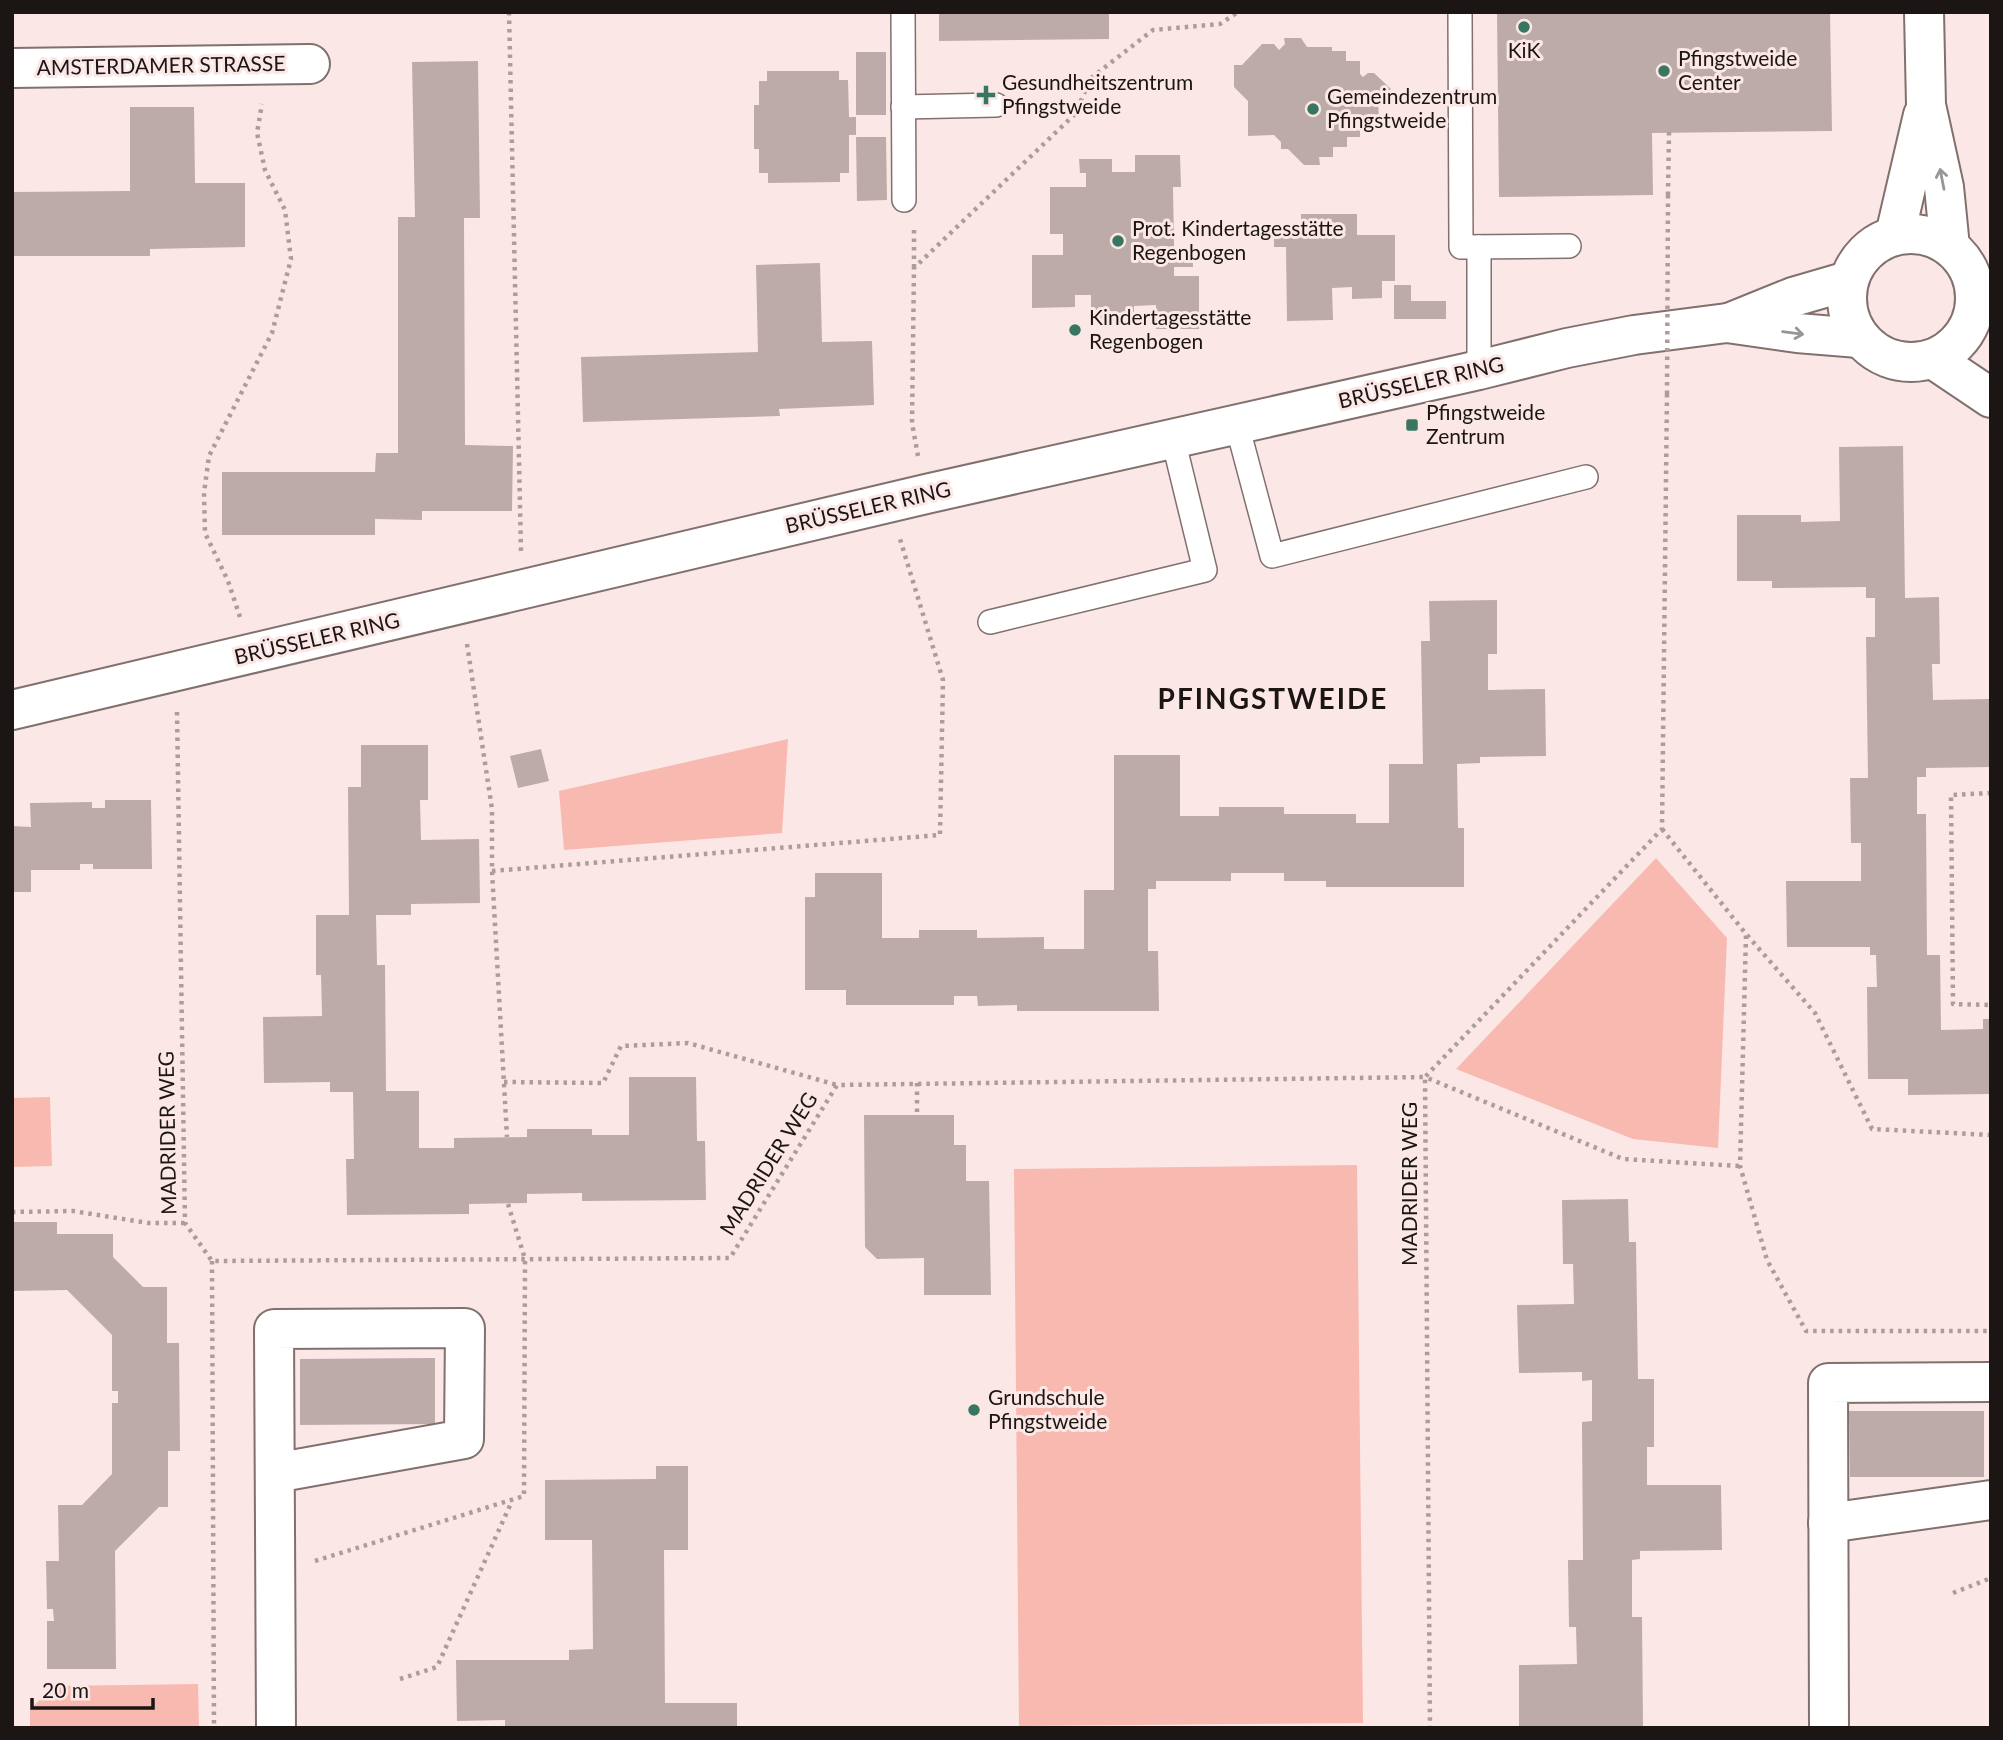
<svg xmlns="http://www.w3.org/2000/svg" width="2003" height="1740" font-family="Lato,sans-serif">
<rect width="100%" height="100%" fill="#fbe8e6"/>
<g fill="#f8b9b1">
<polygon points="788,739 782,833 564,850 559,791"/>
<polygon points="1656,858 1727,938 1718,1148 1633,1139 1456,1069"/>
<polygon points="50,1097 52,1166 12,1167 12,1098"/>
<polygon points="1357,1165 1363,1723 1019,1726 1014,1169"/>
<polygon points="198,1684 199,1728 30,1728 30,1709 55,1686"/>
</g>
<g fill="#bdaba9">
<polygon points="939,12 1109,12 1109,39 939,41"/>
<polygon points="1497,12 1830,12 1832,131 1652,133 1653,195 1499,197"/>
<polygon points="1284,38 1301,38 1307,47 1332,47 1332,51 1346,51 1346,61 1360,61 1360,74 1363,77 1368,73 1374,73 1391,89 1378,101 1379,121 1364,121 1360,125 1360,137 1347,137 1347,147 1333,147 1333,157 1319,157 1320,165 1304,165 1288,149 1281,149 1281,142 1274,135 1248,136 1248,101 1234,87 1234,65 1242,65 1262,44 1274,44 1279,50 1285,44"/>
<rect x="856" y="52" width="30" height="63"/>
<polygon points="478,61 480,218 464,218 465,445 513,446 512,511 422,511 422,520 375,519 375,535 222,535 222,472 375,472 376,453 398,453 398,217 415,217 412,62"/>
<polygon points="767,71 839,71 839,80 848,80 849,117 856,117 856,135 849,135 849,173 840,173 840,182 768,183 768,173 759,173 759,149 754,149 754,105 759,105 759,81 767,81"/>
<polygon points="130,107 194,107 195,183 245,183 245,247 150,249 150,256 12,256 12,192 130,191"/>
<polygon points="856,137 886,137 887,200 857,201"/>
<polygon points="1135,155 1180,155 1181,187 1173,187 1174,247 1192,247 1193,267 1174,267 1174,276 1199,276 1199,329 1156,329 1156,305 1134,306 1134,318 1091,318 1091,295 1075,295 1075,307 1032,308 1032,255 1063,255 1063,234 1050,234 1050,187 1086,187 1086,173 1080,173 1079,159 1112,159 1112,172 1135,172"/>
<polygon points="1301,214 1357,214 1357,235 1395,235 1395,281 1382,281 1382,298 1352,299 1352,287 1332,288 1333,320 1287,321 1286,247 1274,247 1274,232 1286,223 1301,223"/>
<polygon points="820,263 822,342 872,341 874,405 779,409 780,416 583,422 581,357 758,352 756,265"/>
<polygon points="1394,285 1411,285 1411,301 1446,301 1446,319 1394,319"/>
<polygon points="1903,446 1905,598 1939,597 1940,664 1932,664 1933,700 1989,699 1990,767 1926,768 1926,777 1917,777 1917,814 1926,814 1927,955 1940,955 1941,1030 1983,1029 1983,1019 1991,1019 1991,1094 1908,1095 1908,1079 1868,1079 1867,987 1877,987 1876,955 1870,955 1870,947 1787,947 1786,881 1861,881 1861,843 1851,843 1850,778 1868,778 1866,637 1875,637 1875,598 1866,598 1866,587 1772,588 1772,581 1737,581 1737,515 1801,515 1801,522 1840,521 1839,447"/>
<polygon points="1497,600 1497,654 1488,654 1488,690 1545,689 1546,756 1480,757 1480,763 1457,764 1458,828 1464,828 1464,887 1326,887 1326,881 1284,881 1284,873 1231,873 1231,881 1156,881 1156,889 1148,889 1148,951 1158,951 1159,1011 1017,1011 1017,1005 978,1006 977,996 954,996 954,1005 846,1005 846,990 805,990 805,897 815,897 815,873 882,873 882,938 919,938 919,930 977,930 977,938 1044,937 1044,949 1084,949 1084,890 1114,890 1114,755 1180,755 1180,816 1219,816 1219,807 1284,807 1284,814 1356,814 1356,823 1389,823 1389,764 1423,764 1421,641 1430,641 1429,601"/>
<polygon points="361,745 428,745 428,800 420,800 421,840 479,839 480,903 411,904 411,915 376,915 377,965 385,965 386,1091 419,1091 419,1148 454,1148 454,1138 527,1137 527,1129 592,1129 592,1135 629,1135 629,1077 696,1077 697,1141 705,1141 706,1200 582,1201 582,1193 527,1194 527,1203 469,1204 469,1214 347,1215 346,1159 354,1159 353,1092 330,1092 330,1082 264,1083 263,1017 322,1016 321,975 316,975 316,915 349,915 348,787 361,787"/>
<polygon points="541,749 549,781 518,788 510,756"/>
<polygon points="105,800 151,800 152,869 93,869 93,864 80,864 80,870 31,870 31,892 12,892 12,826 31,827 30,803 92,802 92,808 105,808"/>
<polygon points="864,1115 954,1115 954,1145 966,1145 966,1181 989,1181 991,1295 924,1295 924,1258 877,1259 865,1247"/>
<polygon points="1628,1199 1629,1242 1636,1242 1638,1379 1654,1379 1654,1447 1647,1447 1647,1485 1721,1485 1722,1550 1640,1551 1640,1559 1632,1560 1632,1617 1642,1617 1643,1728 1519,1728 1519,1665 1577,1664 1576,1627 1569,1627 1568,1560 1583,1560 1582,1422 1592,1421 1592,1380 1582,1381 1582,1372 1519,1373 1517,1305 1574,1304 1573,1264 1563,1264 1562,1200"/>
<polygon points="12,1222 57,1222 57,1234 113,1234 113,1257 143,1287 167,1287 167,1343 179,1343 180,1451 168,1451 168,1507 159,1507 115,1551 116,1669 47,1669 47,1621 54,1621 53,1609 47,1609 46,1561 59,1561 58,1505 82,1505 112,1474 112,1403 118,1403 118,1391 112,1391 112,1335 67,1290 12,1291"/>
<polygon points="435,1358 435,1424 300,1425 300,1359"/>
<polygon points="1849,1411 1984,1411 1984,1477 1850,1477"/>
<polygon points="656,1466 688,1466 688,1550 664,1550 665,1703 737,1703 737,1728 505,1728 505,1720 457,1721 456,1660 569,1660 569,1650 593,1649 592,1540 545,1540 545,1480 656,1479"/>
</g>
<g fill="none" stroke-linecap="round" stroke-linejoin="round">
<defs>
<g id="lane">
<polyline points="903,12 904,200"/>
<polyline points="1460,12 1461,247 1569,246"/>
<polyline points="903,107 996,105"/>
<polyline points="1479,247 1479,370"/>
<polyline points="1237,425 1272,556 1586,477"/>
<polyline points="990,622 1205,570 1173,439"/>
</g>
<g id="street">
<polyline points="1924,12 1926,105 1944,187 1950,247"/>
<polyline points="12,68 310,64"/>
<circle cx="1911" cy="298" r="64"/>
<polyline points="1895,235 1923,115"/>
<polyline points="1731,322 1793,297 1848,281"/>
<polyline points="1933,359 1991,398"/>
<polyline points="12,710 926,494 1479,370 1567,348 1634,335 1727,323 1797,333 1859,338"/>
<polyline points="275,1473 464,1439 465,1328 274,1329 276,1728"/>
<polyline points="1828,1523 1991,1500"/>
<polyline points="1829,1728 1828,1383 1991,1382"/>
</g>
</defs>
<use href="#lane" stroke="#81706e" stroke-width="26"/>
<use href="#street" stroke="#81706e" stroke-width="42"/>
<g stroke="#ac9d9c" stroke-width="4.5" stroke-dasharray="3.5 5" stroke-linecap="butt">
<polyline points="509,12 521,551"/>
<polyline points="1668,195 1669,132"/>
<polyline points="914,230 914,268"/>
<polyline points="1667,394 1662,829 1425,1077 1623,1159 1740,1166"/>
<polyline points="918,456 912,423 914,268 1075,114 1091,78 1153,30 1220,24 1238,12"/>
<polyline points="240,617 228,581 205,533 204,493 209,456 272,333 291,259 285,210 265,170 257,133 262,104"/>
<polyline points="467,644 492,809 492,871 507,1137"/>
<polyline points="177,712 185,1223 212,1261 730,1258 837,1085 1425,1077 1430,1728"/>
<polyline points="1991,793 1951,795 1953,1004 1991,1005"/>
<polyline points="1662,829 1746,934 1740,1166 1767,1260 1806,1331 1991,1331"/>
<polyline points="492,871 940,835 943,680 900,539"/>
<polyline points="1747,935 1815,1013 1872,1129 1991,1135"/>
<polyline points="504,1082 603,1083 621,1046 688,1043 837,1085"/>
<polyline points="917,1083 917,1115"/>
<polyline points="12,1212 73,1211 148,1223 185,1223"/>
<polyline points="212,1261 214,1728"/>
<polyline points="315,1561 524,1496 525,1259 508,1204"/>
<polyline points="1953,1593 1991,1578"/>
<polyline points="400,1679 437,1667 512,1501"/>
</g>
<use href="#lane" stroke="#fff" stroke-width="23"/>
<use href="#street" stroke="#fff" stroke-width="38"/>
<polyline stroke="#ac9d9c" stroke-width="4.5" stroke-dasharray="3.5 5" stroke-linecap="butt" points="1667,394 1668,195"/>
</g>
<defs><path id="oneway-shaft" d="M-6 0H5M1.5-3L5.5 0L1.5 3" fill="none" stroke-width="1.6" stroke-linecap="round" stroke-linejoin="round" transform="scale(1.75)"/></defs>
<g stroke="#989695">
<use href="#oneway-shaft" transform="translate(1942 179) rotate(-101)"/>
<use href="#oneway-shaft" transform="translate(1793 333) rotate(7)"/>
</g>
<g fill="#387661" stroke="#fbe8e6" stroke-width="2.5">
<circle cx="1524" cy="27" r="7"/>
<circle cx="1664" cy="71" r="7"/>
<path d="M982.5 84.5h7v7h7v7h-7v7h-7v-7h-7v-7h7z"/>
<circle cx="1313" cy="109" r="7"/>
<circle cx="1118" cy="241" r="7"/>
<circle cx="1075" cy="330" r="7"/>
<rect x="1405" y="418" width="14" height="14" rx="3.5"/>
<circle cx="974" cy="1410" r="7"/>
</g>
<g text-anchor="middle" stroke-width="6" stroke-linejoin="round" paint-order="stroke">
<g font-size="21" fill="#1b1514" stroke="#fbe8e6" text-anchor="start">
<text x="1524" y="58" text-anchor="middle">KiK</text>
<text x="1678" y="66">Pfingstweide<tspan x="1678" dy="24">Center</tspan></text>
<text x="1002" y="90">Gesundheitszentrum<tspan x="1002" dy="24">Pfingstweide</tspan></text>
<text x="1327" y="104">Gemeindezentrum<tspan x="1327" dy="24">Pfingstweide</tspan></text>
<text x="1132" y="236">Prot. Kindertagesstätte<tspan x="1132" dy="24">Regenbogen</tspan></text>
<text x="1089" y="325">Kindertagesstätte<tspan x="1089" dy="24">Regenbogen</tspan></text>
<text x="1426" y="420">Pfingstweide<tspan x="1426" dy="24">Zentrum</tspan></text>
<text x="988" y="1405">Grundschule<tspan x="988" dy="24">Pfingstweide</tspan></text>
</g>
<g font-size="21" fill="#1b1514" stroke="#fbe8e6">
<text transform="translate(161 66) rotate(-1)" y="7">AMSTERDAMER STRASSE</text>
<text transform="translate(1421 383) rotate(-13)" y="7">BRÜSSELER RING</text>
<text transform="translate(868 508) rotate(-13)" y="7">BRÜSSELER RING</text>
<text transform="translate(317 639) rotate(-13)" y="7">BRÜSSELER RING</text>
<text transform="translate(168 1133) rotate(-91)" y="7">MADRIDER WEG</text>
<text transform="translate(769 1164) rotate(-58)" y="7">MADRIDER WEG</text>
<text transform="translate(1410 1184) rotate(-90)" y="7">MADRIDER WEG</text>
</g>
<g font-size="28" font-weight="bold" letter-spacing="2" fill="#1b1514" stroke="#fbe8e6">
<text x="1273" y="709">PFINGSTWEIDE</text>
</g>
</g>
<rect width="2003" height="1740" fill="none" stroke="#1b1514" stroke-width="28"/>
<path d="M32 1698v10h121v-10" fill="none" stroke="#1b1514" stroke-width="3.5"/>
<text x="42" y="1698" font-size="21" fill="#1b1514" stroke="#fbe8e6" stroke-width="5" paint-order="stroke">20 m</text>
</svg>
